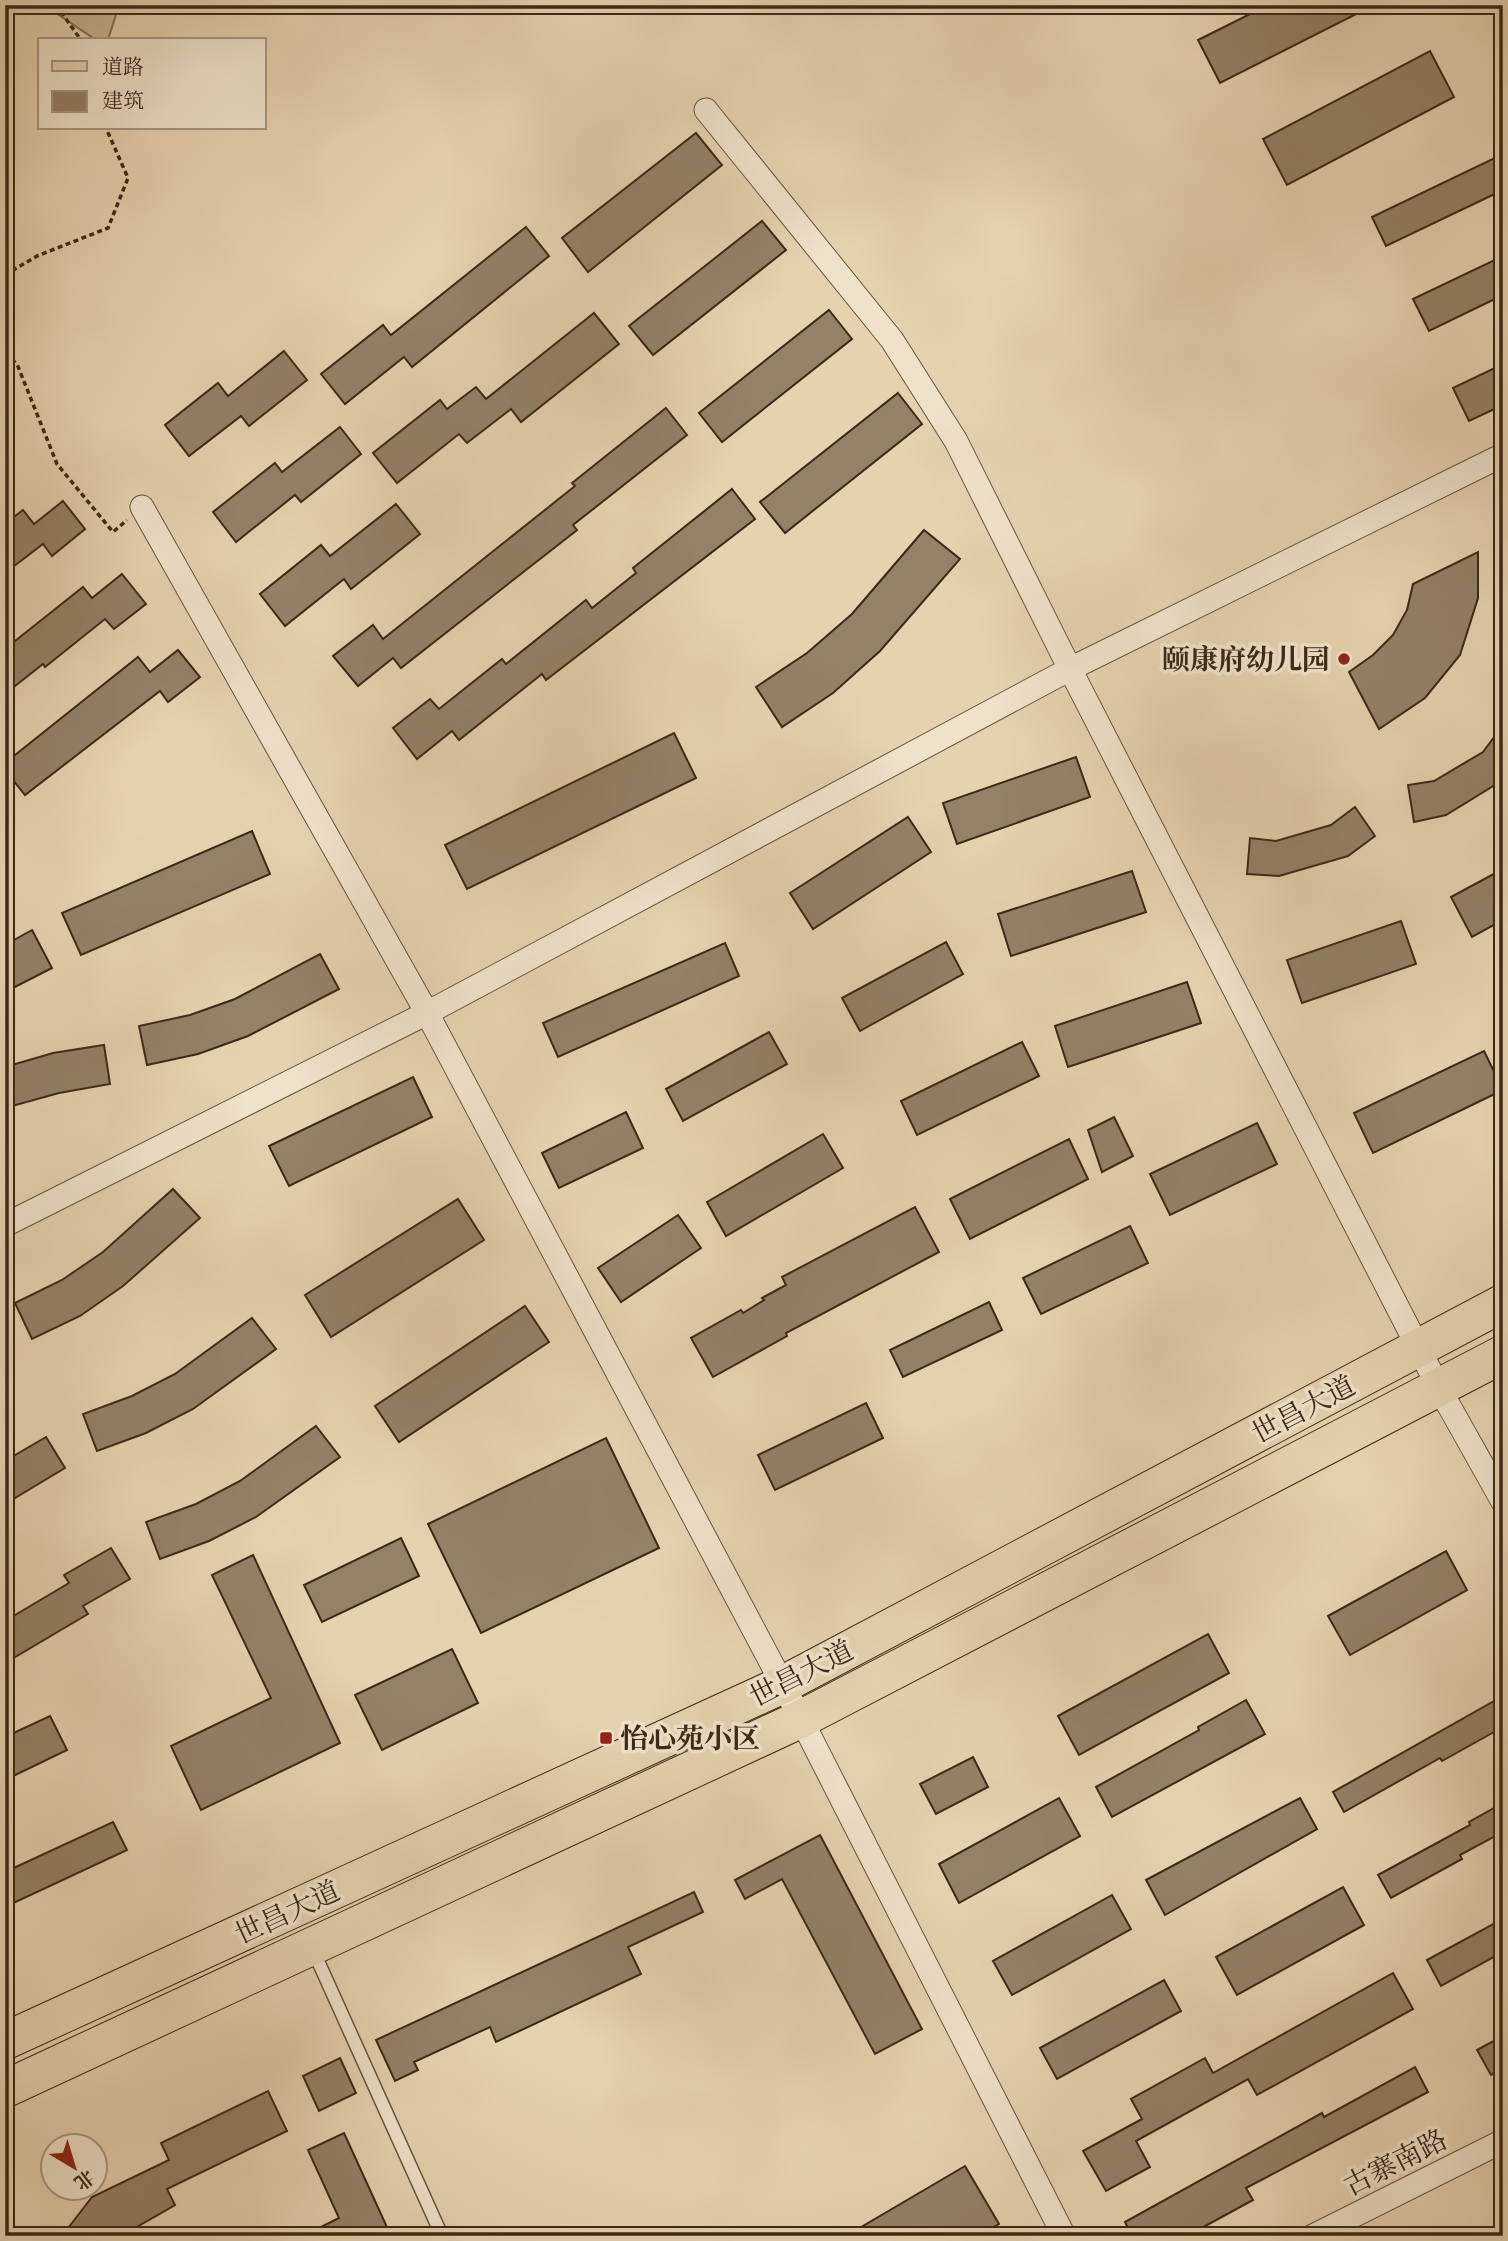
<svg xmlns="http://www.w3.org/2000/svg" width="1508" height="2241" font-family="'Old Standard TT','Noto Serif SC',serif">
<rect width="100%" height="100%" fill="#e6d2af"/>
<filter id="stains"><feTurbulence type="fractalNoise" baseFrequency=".00286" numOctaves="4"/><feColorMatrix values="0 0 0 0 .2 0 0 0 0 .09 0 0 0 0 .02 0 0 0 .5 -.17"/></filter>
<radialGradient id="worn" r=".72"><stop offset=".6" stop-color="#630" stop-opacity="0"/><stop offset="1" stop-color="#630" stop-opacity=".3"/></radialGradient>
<polygon fill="#c9b595" stroke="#826f56" stroke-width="2" points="44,5 119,5 108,40 96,40"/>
<g fill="#948167" stroke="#3b2918" stroke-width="2">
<polygon points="1268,5 1374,5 1220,83 1198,40"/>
<polygon points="1430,51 1454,97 1287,185 1263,139"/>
<polygon points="696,133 722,165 588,272 562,238"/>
<polygon points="1503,154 1503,190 1386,246 1372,217"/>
<polygon points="762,221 786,250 653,355 629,326"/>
<polygon points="526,227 549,256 412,367 404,357 345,404 321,374 383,325 391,335"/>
<polygon points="1503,256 1503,295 1429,331 1413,299"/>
<polygon points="829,310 852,339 722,442 699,413"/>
<polygon points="594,313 619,344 521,422 511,409 467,443 459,434 397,483 373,453 440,400 447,409 476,387 486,399"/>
<polygon points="284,351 307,380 249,426 241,416 189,456 165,425 218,383 228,396"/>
<polygon points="1503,364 1503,405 1469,421 1453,388"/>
<polygon points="898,393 922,424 785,533 760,502"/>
<polygon points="666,408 687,435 573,525 577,530 401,668 393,658 358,686 333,656 373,625 383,639 575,486 572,483"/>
<polygon points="340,427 361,454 301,502 295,495 236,542 213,512 275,463 282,472"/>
<polygon points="732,489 755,519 546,680 542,674 459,740 452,731 417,759 393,728 430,699 439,709 502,659 506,664 586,600 592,608 636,573 633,568"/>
<polygon points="63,501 85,529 52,556 43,544 5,573 5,524 23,510 34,524"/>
<polygon points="396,504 420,534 351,589 344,579 285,626 260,594 321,545 330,556"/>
<polygon points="924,530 960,559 880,651 833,693 782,727 756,687 807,653 852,614"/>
<polygon points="1478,552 1478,598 1460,655 1425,698 1379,729 1349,672 1373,655 1393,635 1407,610 1413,584"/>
<polygon points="122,574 146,604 114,629 105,619 45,667 43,664 5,694 5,649 83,587 92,598"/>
<polygon points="178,650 200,677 168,702 160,691 25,795 5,770 5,763 138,657 150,672"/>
<polygon points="1503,725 1503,780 1446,815 1414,822 1408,785 1434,781 1483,752"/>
<polygon points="674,733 696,778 467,889 445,845"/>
<polygon points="1076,757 1090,797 957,844 943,803"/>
<polygon points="1355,807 1375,836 1348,856 1279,876 1247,874 1250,838 1276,841 1331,825"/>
<polygon points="908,817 931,852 813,929 790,893"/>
<polygon points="252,831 270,874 81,955 62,913"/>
<polygon points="1503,869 1503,920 1472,937 1451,897"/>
<polygon points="1132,871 1146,912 1011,956 998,914"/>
<polygon points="1401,921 1416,964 1302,1003 1287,960"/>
<polygon points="32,930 52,968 5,992 5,945"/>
<polygon points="946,942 963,974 860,1031 842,998"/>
<polygon points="725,943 739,976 558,1057 543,1023"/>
<polygon points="320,954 339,989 248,1036 198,1054 147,1065 139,1026 190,1015 235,999"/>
<polygon points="1187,982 1201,1023 1068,1067 1055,1026"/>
<polygon points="769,1032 787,1064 683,1121 666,1089"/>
<polygon points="1022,1042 1039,1076 917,1135 901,1101"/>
<polygon points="104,1045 110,1084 59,1093 5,1108 5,1067 53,1053"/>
<polygon points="1484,1051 1503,1090 1373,1153 1354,1113"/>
<polygon points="413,1077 432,1117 289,1186 269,1146"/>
<polygon points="626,1112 643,1148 559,1188 542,1153"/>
<polygon points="1114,1117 1133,1156 1102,1172 1088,1130"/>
<polygon points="1257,1123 1277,1164 1170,1215 1150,1174"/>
<polygon points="823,1134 843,1168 726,1236 707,1202"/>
<polygon points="1069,1139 1088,1179 970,1239 950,1199"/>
<polygon points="173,1189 200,1218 123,1286 80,1316 32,1339 15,1303 62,1280 103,1252"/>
<polygon points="458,1199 484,1240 331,1337 305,1295"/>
<polygon points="915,1207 939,1252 786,1333 787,1336 713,1377 691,1338 741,1310 743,1313 764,1300 762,1298 786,1285 782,1277"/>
<polygon points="678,1215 701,1248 621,1302 598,1268"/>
<polygon points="1130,1226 1148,1263 1041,1314 1023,1278"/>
<polygon points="989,1302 1002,1330 903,1377 890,1350"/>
<polygon points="525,1306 549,1342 399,1442 375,1406"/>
<polygon points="252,1318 276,1349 193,1409 146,1433 97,1451 83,1414 132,1396 175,1374"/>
<polygon points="866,1403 883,1438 775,1490 758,1455"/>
<polygon points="316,1426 340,1457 256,1517 209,1541 160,1559 146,1522 196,1504 240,1481"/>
<polygon points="46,1437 65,1468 5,1504 5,1461"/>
<polygon points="606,1438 659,1548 481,1633 428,1524"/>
<polygon points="401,1538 419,1576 322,1622 304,1585"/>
<polygon points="111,1548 130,1579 83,1606 88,1614 5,1663 5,1621 69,1583 64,1575"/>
<polygon points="1446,1551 1467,1590 1350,1655 1328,1616"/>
<polygon points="253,1555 340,1743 201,1810 171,1746 271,1698 212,1575"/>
<polygon points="1208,1634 1229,1673 1079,1755 1058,1716"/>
<polygon points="452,1649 478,1703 382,1750 355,1695"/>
<polygon points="1503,1696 1503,1727 1442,1761 1440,1758 1344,1812 1333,1792"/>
<polygon points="1246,1700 1265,1734 1112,1817 1096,1787 1199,1730 1198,1727"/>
<polygon points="50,1716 67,1750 5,1780 5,1737"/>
<polygon points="973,1757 988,1787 936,1814 920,1784"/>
<polygon points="1059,1798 1080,1836 959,1903 939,1864"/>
<polygon points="1300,1798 1317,1829 1165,1915 1146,1880"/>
<polygon points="1503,1803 1503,1832 1460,1855 1462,1859 1391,1898 1378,1875 1470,1825 1469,1822"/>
<polygon points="113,1822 127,1850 5,1907 5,1872"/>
<polygon points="820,1835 922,2029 875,2054 782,1879 745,1899 735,1880"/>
<polygon points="1343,1887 1364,1925 1237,1995 1216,1957"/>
<polygon points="694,1892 703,1912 628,1947 641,1974 496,2042 490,2027 414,2062 418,2070 395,2081 376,2040"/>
<polygon points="1112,1895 1131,1929 1012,1995 993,1961"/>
<polygon points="1495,1923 1503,1938 1503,1952 1441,1986 1427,1960"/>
<polygon points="1393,1973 1413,2009 1257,2095 1248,2079 1136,2141 1150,2167 1106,2191 1083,2151 1142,2119 1131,2099 1205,2058 1213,2073"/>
<polygon points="1164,1980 1181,2011 1057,2079 1040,2048"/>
<polygon points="1503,2036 1503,2069 1491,2075 1477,2050"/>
<polygon points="340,2058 356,2093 319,2111 303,2076"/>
<polygon points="1415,2067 1428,2092 1246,2188 1253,2200 1187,2236 1132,2236 1125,2222 1322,2113 1324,2117"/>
<polygon points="268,2091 287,2131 167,2189 175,2205 121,2236 62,2236 92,2197 169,2160 161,2143"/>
<polygon points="344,2133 391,2236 303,2236 339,2218 308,2150"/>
<polygon points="965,2166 999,2224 978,2236 846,2236"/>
</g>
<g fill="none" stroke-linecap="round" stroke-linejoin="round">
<defs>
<polyline id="lane" points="313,1950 442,2236"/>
<g id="street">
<polyline points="706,110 892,340 956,441 1070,669 1439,1388 1503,1502"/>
<polyline points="142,507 427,1013 801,1719 1064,2236"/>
<polyline points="5,1225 427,1013 1070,669 1503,455"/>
<polyline points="1313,2236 1503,2141"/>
</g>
<g id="primary">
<polyline points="5,2041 782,1685 1503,1303"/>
<polyline points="5,2089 801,1719 1503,1354"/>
</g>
</defs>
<use href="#lane" stroke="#66533e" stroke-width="15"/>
<use href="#street" stroke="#66533e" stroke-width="25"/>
<use href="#primary" stroke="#3b2918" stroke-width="39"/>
<g stroke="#3b2918" stroke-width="3.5" stroke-dasharray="5 3.5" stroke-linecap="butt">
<polyline points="56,5 81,40"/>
<polyline points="5,275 37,256 108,228 128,178 106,128"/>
<polyline points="5,354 17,364 57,464 113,532 127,520"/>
</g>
<use href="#lane" stroke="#efe2cb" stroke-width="12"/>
<use href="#street" stroke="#efe2cb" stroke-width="23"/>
<use href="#primary" stroke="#e6d2af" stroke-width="37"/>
</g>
<g fill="#8f2418" stroke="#efe2cb" stroke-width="2.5">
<circle cx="1344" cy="659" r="7"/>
<rect x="599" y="1731" width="14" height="14" rx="3.5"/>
</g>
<g text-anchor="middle" stroke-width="7" stroke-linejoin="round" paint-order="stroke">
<g font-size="28" font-weight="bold" fill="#3b2918" stroke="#efe2cb" text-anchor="end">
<text x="1330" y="669">颐康府幼儿园</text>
<text x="620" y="1748" text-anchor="start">怡心苑小区</text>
</g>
<g font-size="28" fill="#3b2918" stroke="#efe2cb">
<text transform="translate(1303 1409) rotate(-28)" y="10">世昌大道</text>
<text transform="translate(801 1673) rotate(-27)" y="10">世昌大道</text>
<text transform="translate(287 1912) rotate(-25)" y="10">世昌大道</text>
<text transform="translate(1395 2162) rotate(-27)" y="10">古寨南路</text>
</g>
</g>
<rect width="1508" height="2241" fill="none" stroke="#e6d2af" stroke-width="28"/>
<rect x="7" y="7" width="1494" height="2227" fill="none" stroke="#3b2918" stroke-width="3.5"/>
<rect x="14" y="14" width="1480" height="2213" fill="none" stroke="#3b2918" stroke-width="2"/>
<rect x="38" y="38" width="228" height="91" fill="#efe2cb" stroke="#a79883" stroke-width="2"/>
<rect x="52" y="61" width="35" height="10" fill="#e6d2af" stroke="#a79883" stroke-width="2"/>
<text x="102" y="74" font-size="21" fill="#3b2918">道路</text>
<rect x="52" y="91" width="35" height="21" fill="#948167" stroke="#a79883" stroke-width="2"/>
<text x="102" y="108" font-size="21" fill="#3b2918">建筑</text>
<g transform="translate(74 2167) rotate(142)"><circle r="33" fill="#efe2cb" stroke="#a79883" stroke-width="2"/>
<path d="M0-5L12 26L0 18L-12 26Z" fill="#8f2418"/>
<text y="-10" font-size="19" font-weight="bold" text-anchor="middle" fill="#3b2918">北</text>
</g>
<rect width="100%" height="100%" filter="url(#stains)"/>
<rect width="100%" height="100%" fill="url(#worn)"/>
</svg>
